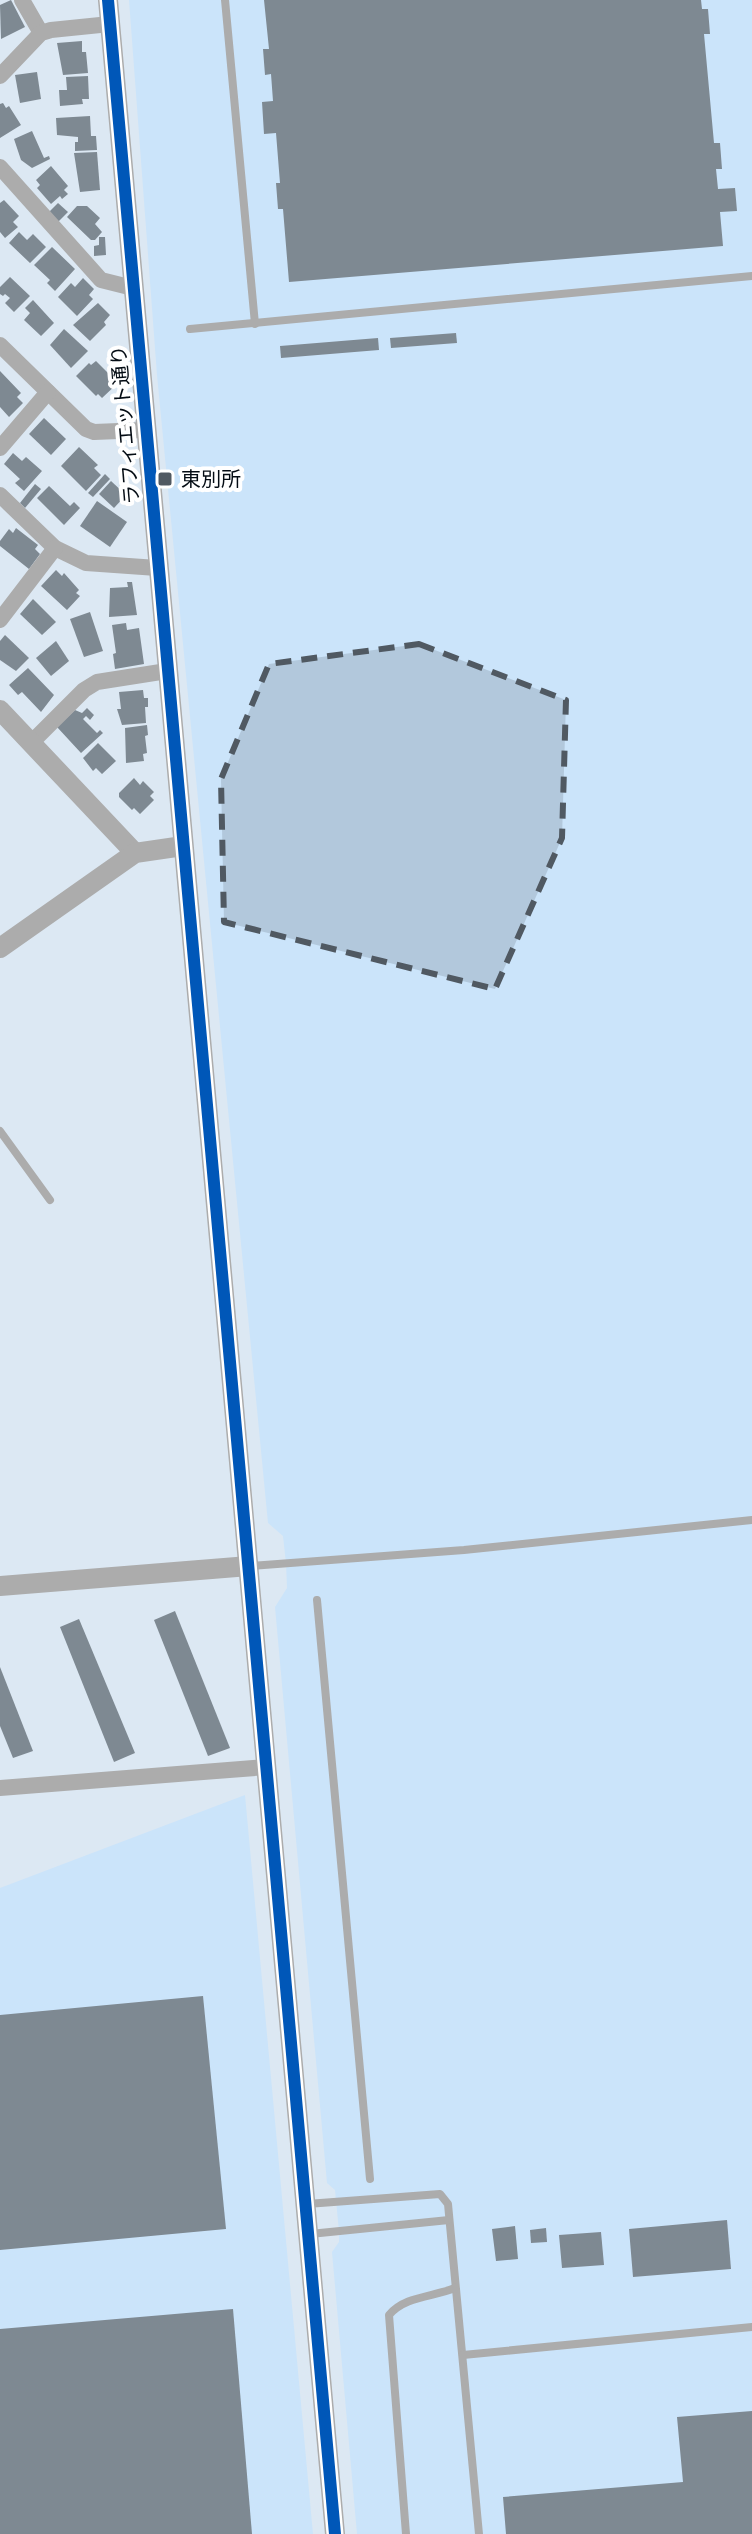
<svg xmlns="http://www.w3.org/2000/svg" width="752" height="2534" font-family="'Archivo Narrow','Noto Sans JP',sans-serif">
<rect width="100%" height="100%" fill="#dce8f3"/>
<g fill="#cbe4fa">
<polygon points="129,0 752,0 752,2534 357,2534 332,2252 339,2242 339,2231 335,2190 327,2183 275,1607 287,1588 286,1563 283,1536 268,1523 157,375"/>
<polygon points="245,1795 313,2534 0,2534 0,1888"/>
</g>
<g fill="#7e8992">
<polygon points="11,0 25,27 1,39 0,5"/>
<polygon points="264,0 701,0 702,9 708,9 710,34 704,34 714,143 720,143 722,169 716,169 718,189 735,188 737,211 720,212 723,246 289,282 283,209 278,209 276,183 280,183 276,133 264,134 262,102 273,101 271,74 265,75 263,49 269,49"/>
<polygon points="82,41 82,52 86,52 88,73 63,75 57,43"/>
<polygon points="37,72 41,99 20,103 15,75"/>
<polygon points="88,76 89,99 82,99 83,104 60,106 59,90 67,90 66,77"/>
<polygon points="3,103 6,108 9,106 21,125 0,138 0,104"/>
<polygon points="90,116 91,136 96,136 97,150 75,151 75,142 78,142 78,137 57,135 56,118"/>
<polygon points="32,131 44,158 49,156 50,159 32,168 21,160 14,139"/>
<polygon points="97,152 100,190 80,192 74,153"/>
<polygon points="51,166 68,186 64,190 68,194 62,199 60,196 51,204 37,188 40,185 36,180"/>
<polygon points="4,200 19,216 13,222 18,227 5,238 0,232 0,203"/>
<polygon points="58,203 68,212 57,223 48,213"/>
<polygon points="77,206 87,206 100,218 95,224 102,232 95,240 91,240 67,217"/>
<polygon points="19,232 27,240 33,234 46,247 30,263 9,243"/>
<polygon points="99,237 105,237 106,255 94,256 94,246 99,245"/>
<polygon points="52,247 75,269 55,291 47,283 50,280 34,265"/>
<polygon points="10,277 30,296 14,312 5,303 10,298 5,294 3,296 0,294 0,287"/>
<polygon points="83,278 94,289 89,295 93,299 77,316 58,297 71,283 75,287"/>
<polygon points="33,300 54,323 41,336 24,320 30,313 25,308"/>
<polygon points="98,303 110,315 104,322 106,325 90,341 73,325"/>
<polygon points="64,329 88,351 71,368 50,345"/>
<polygon points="456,333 457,343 391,348 390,338"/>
<polygon points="378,338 379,350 281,358 280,346"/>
<polygon points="96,361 118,383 102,398 98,394 96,396 76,376 89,363 91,365"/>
<polygon points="0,371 21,393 17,397 23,403 9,417 0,407"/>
<polygon points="44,418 66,439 51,455 29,434"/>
<polygon points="79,447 98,465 94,468 101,475 86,491 61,466"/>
<polygon points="13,453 22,461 26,457 42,471 24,491 15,483 20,479 4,464"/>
<polygon points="105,474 110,479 93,497 88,493"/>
<polygon points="111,481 126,495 114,508 99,494"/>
<polygon points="35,484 41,489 25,508 20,503"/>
<polygon points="49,486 70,506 74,502 80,508 64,525 37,498"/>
<polygon points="97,501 127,522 110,547 80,526"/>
<polygon points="16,528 38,545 35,549 40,554 29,569 0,546 0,541 9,529 13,533"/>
<polygon points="56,570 62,576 64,573 79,590 76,593 80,596 67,610 41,586"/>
<polygon points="127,582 132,582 137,615 109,617 110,588 128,587"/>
<polygon points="33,599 56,622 42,635 20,614"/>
<polygon points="90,612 103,651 84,657 70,619"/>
<polygon points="126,623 127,630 139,628 144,664 115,669 113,654 116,653 112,625"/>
<polygon points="5,635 29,658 16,671 0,660 0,641"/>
<polygon points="56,641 69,661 51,676 36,658"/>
<polygon points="28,668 54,695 41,712 22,692 18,695 9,685"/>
<polygon points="143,690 144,698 148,698 148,707 145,707 146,723 122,725 117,709 121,709 119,692"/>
<polygon points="87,708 94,715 90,720 86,716 83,719 97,733 100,730 103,733 81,753 57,727 75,710 82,713"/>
<polygon points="147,725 148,735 145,736 147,753 143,754 144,761 126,763 125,728"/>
<polygon points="98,743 116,761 102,774 96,768 93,771 83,758"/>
<polygon points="134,778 140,785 143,781 154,792 150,796 154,800 140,814 134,808 132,810 119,797 119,793"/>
<polygon points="175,1611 230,1748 208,1756 154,1620"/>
<polygon points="79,1619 135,1753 114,1762 60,1627"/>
<polygon points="0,1667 33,1751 13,1758 0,1726"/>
<polygon points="203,1996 226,2229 0,2250 0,2015"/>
<polygon points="727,2220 731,2269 633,2277 629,2229"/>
<polygon points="515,2226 518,2259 496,2261 492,2229"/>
<polygon points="546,2228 547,2242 531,2243 530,2230"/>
<polygon points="601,2232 604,2265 562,2268 559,2235"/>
<polygon points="233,2309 252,2534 0,2534 0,2329"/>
<polygon points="752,2411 752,2534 506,2534 503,2497 683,2482 677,2417"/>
</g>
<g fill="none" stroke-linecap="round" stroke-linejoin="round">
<g stroke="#acacac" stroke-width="8">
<polyline points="225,0 255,324"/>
<polyline points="190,329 752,276"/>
<polyline points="0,1131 50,1200"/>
<polyline points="251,1566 464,1550 752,1520"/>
<polyline points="317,1600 370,2179"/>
<polyline points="307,2204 440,2194 448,2204 479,2534"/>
<polyline points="310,2234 449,2220"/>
<polyline points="463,2355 752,2327"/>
<path d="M406,2534l-17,-219c16,-19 44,-18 66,-27"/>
</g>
<g stroke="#acacac" stroke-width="16">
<polyline points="22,0 41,33"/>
<polyline points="0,76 41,33 51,30 110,24"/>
<polyline points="0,167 101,280 133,288"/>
<polyline points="0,345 86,429 94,432 144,430"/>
<polyline points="0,448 48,392"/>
<polyline points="0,495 55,548 86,563 157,568"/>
<polyline points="0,620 55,548"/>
<polyline points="31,743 84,690 97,682 167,671"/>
<polyline points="0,1788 267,1767"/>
</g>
<g stroke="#acacac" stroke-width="20">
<polyline points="108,0 335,2534"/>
<polyline points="0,710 135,853"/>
<polyline points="0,948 135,853 183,846"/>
<polyline points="0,1586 249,1566"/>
</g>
<defs>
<polyline id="cycleway" points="108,0 335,2534"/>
</defs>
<use href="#cycleway" stroke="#fff" stroke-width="17"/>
<use href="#cycleway" stroke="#0057b8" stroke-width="12"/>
</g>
<path fill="#505962" fill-opacity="0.2" stroke="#505962" stroke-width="6" stroke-dasharray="16 10" stroke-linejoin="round" d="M419,644l147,56 -4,138 -67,151 -271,-67 -3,-143 48,-115z"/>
<rect fill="#505962" stroke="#fff" stroke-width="3" x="157" y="471" width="16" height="16" rx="4"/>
<g text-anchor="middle" stroke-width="8" stroke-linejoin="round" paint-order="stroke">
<g font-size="20" fill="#040c14" stroke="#fff">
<text transform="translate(125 425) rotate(-95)" y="7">ラフィエット通り</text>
</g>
<g font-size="20" fill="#040c14" stroke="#fff" text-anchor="start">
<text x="181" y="486">東別所</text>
</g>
</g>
</svg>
